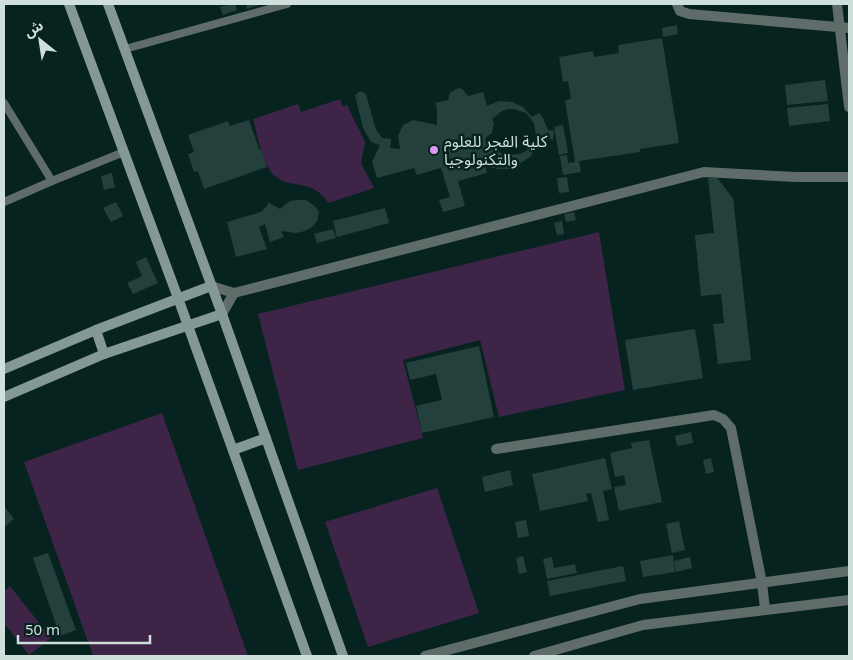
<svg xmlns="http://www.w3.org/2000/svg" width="853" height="660" font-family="'Noto Sans','Noto Sans Arabic',sans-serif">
<rect width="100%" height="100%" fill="#062320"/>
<g fill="#3e2548">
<path d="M340,99l3,8 4,-2 18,37 -4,21 13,25 -46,15c-16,-26 -38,-13 -53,-27 -12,-10 -18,-42 -22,-57l45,-15 3,8z"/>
<polygon points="599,232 625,390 499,417 480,340 403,360 423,438 298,470 258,314"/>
<polygon points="162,413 248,656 93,656 24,462"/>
<polygon points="437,488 479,613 368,647 325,522"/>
<polygon points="10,586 51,638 29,655 4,623 4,591"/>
</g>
<g fill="#24403d" fill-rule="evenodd">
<polygon points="231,4 235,4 237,10 223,15 220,7"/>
<polygon points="246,4 262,4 247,9"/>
<polygon points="677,25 678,34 663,37 662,28"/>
<polygon points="662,38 679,143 640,149 640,152 579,161 581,172 563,175 560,156 567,155 568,163 575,162 565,100 571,99 568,81 563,82 559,57 593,51 594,57 619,53 618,45"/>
<polygon points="825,80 828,101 787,105 785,85"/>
<path d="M460,88l3,2 5,6 15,-4 4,14 12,-5 13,1 11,5 9,10 7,-4 4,5 5,12 6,1 -1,9 -4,-1 -1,-5v6h-9l-8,16 -13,9 -8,4h-11l-13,-2 1,6 -29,8 7,25 -22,6 -4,-12 11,-3 -9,-29 -24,7 -3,-7 -37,10 -5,-16 8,-17 -9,-3 -8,-14 -8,-33 5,-4 6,3 10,36 6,8 9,1 -1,9 10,1 -2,-13 5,-11 10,-5 24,5v-17l-2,-5 13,-3 2,-7 6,-4zM508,109h6l12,4 8,10 2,13 -2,6 -8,9 -6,3 -13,1 -6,-2 -9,-8 -4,1 -3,-8 7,-5 2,-10 -2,-4 10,-8z"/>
<polygon points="828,104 830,121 789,126 787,108"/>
<polygon points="249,120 259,149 261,149 267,167 204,189 198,171 194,172 188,154 194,152 188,135 228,121 230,126"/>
<polygon points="563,125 568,153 559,155 554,127"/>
<polygon points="112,173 115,187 104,190 101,176"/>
<polygon points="567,177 569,192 559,193 557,178"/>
<polygon points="708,178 717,178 733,198 751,360 718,364 713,324 724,323 721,294 701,296 695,235 714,233"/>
<polygon points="298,200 306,200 316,207 319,212 317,221 312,227 305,231 296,233 281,231 284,237 270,242 265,224 259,227 267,249 236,257 227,222 261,212 267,206 268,202 280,209 290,201"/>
<polygon points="116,202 123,216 111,222 103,208"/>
<polygon points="385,208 389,223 337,237 333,221"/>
<polygon points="574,212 576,220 566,222 564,214"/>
<polygon points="562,221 564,234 557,235 554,223"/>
<polygon points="333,229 336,238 317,243 314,234"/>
<polygon points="146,257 158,283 133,294 127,283 142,276 136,262"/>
<polygon points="695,329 703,378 633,390 625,340"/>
<polygon points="479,346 494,417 422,433 416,406 442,400 436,374 410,380 406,363"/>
<polygon points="691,432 693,443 677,446 675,436"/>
<polygon points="649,440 662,502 619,511 614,487 626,485 624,475 615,477 610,453 632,448 631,443"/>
<polygon points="605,458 612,489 603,491 609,520 598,522 591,493 586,494 588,501 540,511 532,474"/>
<polygon points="711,458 714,472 706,474 703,460"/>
<polygon points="510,470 513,485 485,492 482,477"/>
<polygon points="4,506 14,519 4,527"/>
<polygon points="526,520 529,536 518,538 515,522"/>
<polygon points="679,521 685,550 672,553 666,524"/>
<polygon points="48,553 76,630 60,636 33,558"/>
<polygon points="673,555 675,572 643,577 640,561"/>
<polygon points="523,556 527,572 519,574 516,558"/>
<polygon points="552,557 554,568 575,564 577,573 547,579 543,559"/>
<polygon points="690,557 692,568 676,572 674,561"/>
<polygon points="623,566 626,581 550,596 547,581"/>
</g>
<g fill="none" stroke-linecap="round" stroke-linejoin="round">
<g stroke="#5f6c6a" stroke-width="8">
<polyline points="125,49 287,4"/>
<polyline points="4,103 52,181"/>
<polyline points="4,202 52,181 124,152"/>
</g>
<g stroke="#5f6c6a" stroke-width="10">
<polyline points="677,4 680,11 689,14 849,28"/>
<polyline points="837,4 849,107"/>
<polyline points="211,286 234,293 704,172 796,177 849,177"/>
<polyline points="222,314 234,293"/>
<polyline points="496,449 714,415 723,419 731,428 762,583 765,609"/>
<polyline points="425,656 640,599 849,571"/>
<polyline points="534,656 643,625 849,600"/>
</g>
<g stroke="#849895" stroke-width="10">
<polyline points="69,4 178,298 307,656"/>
<polyline points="108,4 222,314 343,656"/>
<polyline points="96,330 104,354"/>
<polyline points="4,369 96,330 211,286"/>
<polyline points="4,397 104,354 222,314"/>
<polyline points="233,450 266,438"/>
</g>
</g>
<circle fill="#dc99f5" stroke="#062320" stroke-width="2" cx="434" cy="150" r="5"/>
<g text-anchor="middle" stroke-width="5" stroke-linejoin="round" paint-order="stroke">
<g font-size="16" fill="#cfdfdc" stroke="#062320" text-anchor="start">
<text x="444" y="147">كلية الفجر للعلوم<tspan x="444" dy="18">والتكنولوجيا</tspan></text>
</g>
</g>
<rect width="853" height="660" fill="none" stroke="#cfdfdc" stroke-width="10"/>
<g transform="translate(40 40) rotate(330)" stroke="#062320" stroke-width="4" paint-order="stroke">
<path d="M0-4L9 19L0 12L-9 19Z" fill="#cfdfdc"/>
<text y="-8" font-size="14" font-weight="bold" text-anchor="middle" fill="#cfdfdc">ش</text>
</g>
<path d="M18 635v8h132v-8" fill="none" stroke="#cfdfdc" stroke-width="2.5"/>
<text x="25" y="635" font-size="15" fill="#cfdfdc" stroke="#062320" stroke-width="4" paint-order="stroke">50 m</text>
</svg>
